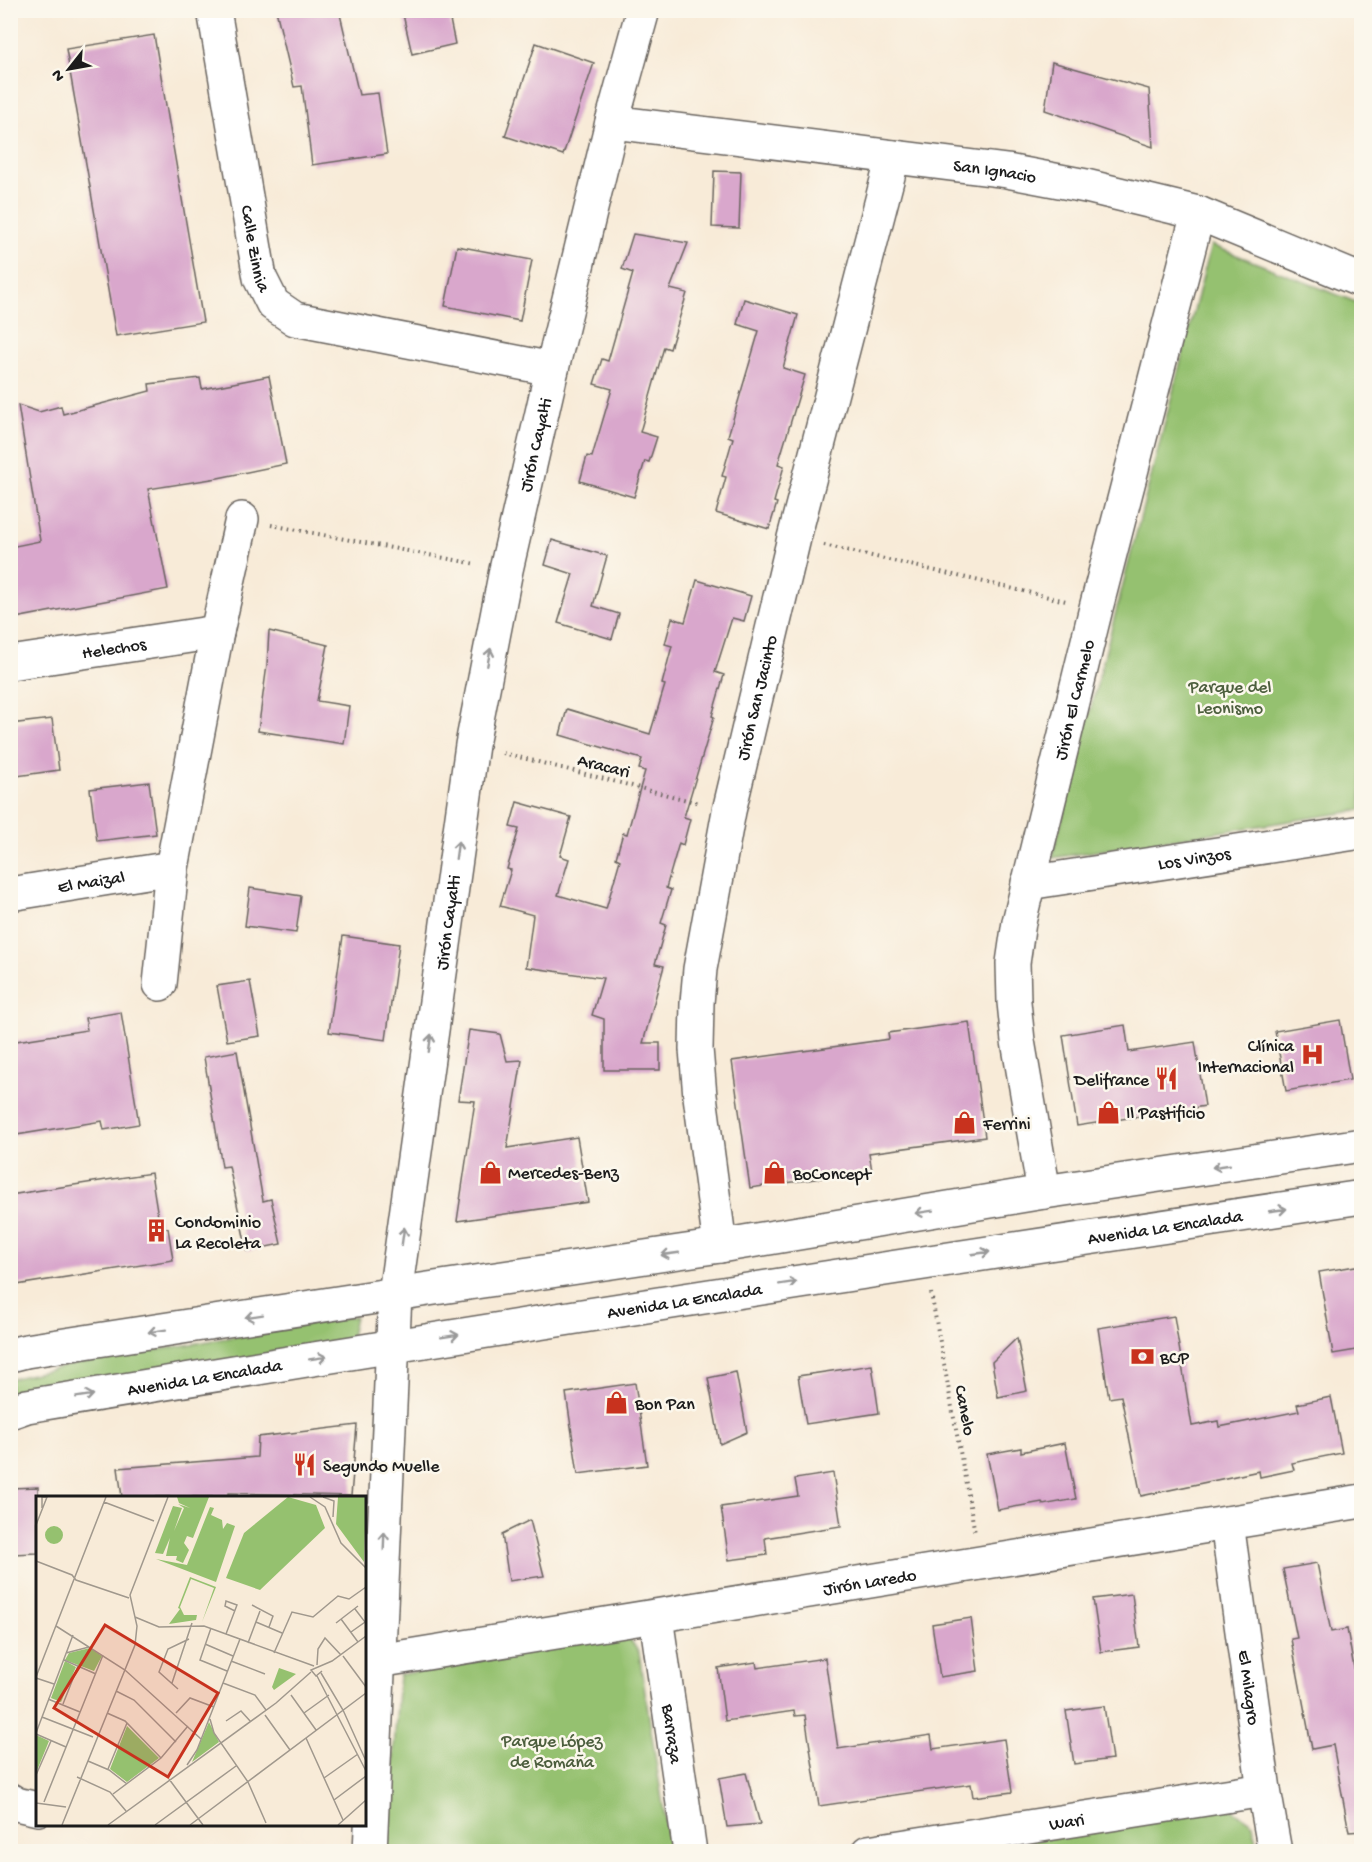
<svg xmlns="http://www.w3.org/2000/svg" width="1372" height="1862" font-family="'Gochi Hand',sans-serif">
<rect width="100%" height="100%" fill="#fbf7ec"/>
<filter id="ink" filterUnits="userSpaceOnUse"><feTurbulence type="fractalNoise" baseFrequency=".0167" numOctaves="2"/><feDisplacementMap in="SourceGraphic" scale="12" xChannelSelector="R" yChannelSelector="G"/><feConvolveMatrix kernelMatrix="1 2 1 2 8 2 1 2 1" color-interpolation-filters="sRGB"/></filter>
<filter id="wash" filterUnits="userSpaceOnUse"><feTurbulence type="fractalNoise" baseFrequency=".008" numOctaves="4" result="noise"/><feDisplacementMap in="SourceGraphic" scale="24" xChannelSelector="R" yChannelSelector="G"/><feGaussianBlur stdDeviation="1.35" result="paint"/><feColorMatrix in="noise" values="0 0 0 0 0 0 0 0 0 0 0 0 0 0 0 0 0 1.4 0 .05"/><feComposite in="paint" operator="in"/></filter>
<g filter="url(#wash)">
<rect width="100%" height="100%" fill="#f8ebd8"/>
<g fill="#95c16f" stroke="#586e46" stroke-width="1.5">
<polygon points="1211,245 1361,304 1361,810 1052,858"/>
<polygon points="355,1316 350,1342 11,1403 10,1379 75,1364"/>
<polygon points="627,1634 639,1653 670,1851 387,1852 399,1675"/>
<polygon points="1227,1806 1253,1824 1257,1851 971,1852"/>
</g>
<g id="blocks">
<g fill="#d9a7cc">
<polygon points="276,10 339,10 359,95 378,93 387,154 312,165 302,86 294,87"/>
<polygon points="402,10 448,10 455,44 412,54"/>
<polygon points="154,35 203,322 116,336 66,49"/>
<polygon points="536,43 594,63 563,155 505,136"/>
<polygon points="1052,62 1149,89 1153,147 1045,110"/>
<polygon points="714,171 741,172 739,228 712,227"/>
<polygon points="633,234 688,243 670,289 687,293 670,349 664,347 640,432 657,437 649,462 645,461 634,497 580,481 587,456 592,457 612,389 594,384 602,359 608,361 633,273 622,269"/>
<polygon points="457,246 532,260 520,321 445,306"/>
<polygon points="744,299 798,315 783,368 805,375 778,464 784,466 774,502 777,503 769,529 716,513 726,477 722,476 733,438 728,436 759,331 737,324"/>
<polygon points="269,376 286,464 218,478 148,489 168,589 10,619 10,547 40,541 18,405 39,412 61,406 63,414 150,391 149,384 200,378 202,389"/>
<polygon points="552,540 607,556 593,606 619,614 612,639 558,623 573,574 545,565"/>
<polygon points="697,580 751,596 744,621 732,618 715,672 724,675 712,716 714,717 684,817 690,819 683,845 679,843 666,888 671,890 661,923 666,925 655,964 664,966 643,1043 660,1043 660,1070 604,1070 604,1019 592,1015 603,978 526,967 533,915 500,906 511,870 507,869 519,829 510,827 517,802 571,817 560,856 569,859 558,895 606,909 620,860 616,858 623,833 627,834 645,771 639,769 642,759 560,735 567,709 650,734 665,685 662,684 672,646 665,644 672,618 685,622"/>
<polygon points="269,631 328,645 317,701 349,706 344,744 258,731 267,665"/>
<polygon points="52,719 59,770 10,777 10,724"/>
<polygon points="149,782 156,834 97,841 90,789"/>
<polygon points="250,888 301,896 296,933 245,926"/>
<polygon points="343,936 399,944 386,1040 329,1032"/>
<polygon points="250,981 260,1036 227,1041 217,986"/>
<polygon points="121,1012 139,1124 104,1130 102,1121 10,1136 10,1042 87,1030 85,1018"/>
<polygon points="1340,1020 1350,1080 1286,1091 1275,1031"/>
<polygon points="969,1022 985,1137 869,1153 872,1171 750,1188 732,1061 889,1039 888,1033"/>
<polygon points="1125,1025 1129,1052 1195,1042 1205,1106 1077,1126 1063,1035"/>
<polygon points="469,1030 500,1034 507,1061 522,1060 507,1148 577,1137 588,1202 457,1221 475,1101 458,1100"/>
<polygon points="237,1051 263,1201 271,1199 281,1244 247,1251 229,1166 222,1167 204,1057"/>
<polygon points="151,1173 160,1229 168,1228 173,1260 10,1286 10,1195"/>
<polygon points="1362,1265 1362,1349 1333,1354 1319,1272"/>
<polygon points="1174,1316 1192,1426 1218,1421 1219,1427 1299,1411 1297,1404 1331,1397 1342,1453 1292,1463 1294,1470 1260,1477 1259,1471 1141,1496 1121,1396 1109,1398 1098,1328"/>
<polygon points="1017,1338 1027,1391 998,1397 992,1362"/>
<polygon points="872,1365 879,1413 806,1424 798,1376"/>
<polygon points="736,1372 747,1432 720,1444 708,1378"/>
<polygon points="635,1383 647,1465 578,1474 566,1393"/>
<polygon points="357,1425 351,1496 228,1493 228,1497 122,1497 118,1468 257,1457 258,1437"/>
<polygon points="1065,1443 1076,1499 1043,1505 1042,1502 998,1510 987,1454 1021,1448 1021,1452"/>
<polygon points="833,1473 841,1526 765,1538 767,1555 729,1560 721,1507 798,1496 795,1479"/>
<polygon points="38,1487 38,1553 10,1554 10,1488"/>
<polygon points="530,1520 544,1576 509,1581 502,1534"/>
<polygon points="1317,1563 1331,1632 1347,1629 1354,1668 1357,1667 1362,1691 1362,1831 1349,1832 1333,1745 1312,1749 1291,1639 1297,1638 1283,1569"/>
<polygon points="1132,1594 1139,1647 1101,1652 1093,1599"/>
<polygon points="971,1618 978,1671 940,1677 932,1624"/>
<polygon points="825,1658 838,1749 931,1735 933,1749 1004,1739 1012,1792 973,1797 971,1784 819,1806 805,1715 795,1716 794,1711 725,1721 718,1668 756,1662 757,1668"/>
<polygon points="1104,1706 1112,1759 1074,1764 1066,1711"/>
<polygon points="746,1773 760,1824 727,1827 719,1778"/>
</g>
</g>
</g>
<g filter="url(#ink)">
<use href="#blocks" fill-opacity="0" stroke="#69645e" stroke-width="1.5"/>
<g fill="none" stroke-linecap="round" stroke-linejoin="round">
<defs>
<g id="minor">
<path id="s1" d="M214,10l46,268 13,26 22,15 257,50"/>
<path id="s2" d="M612,122l395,49 79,15 112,27 164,68"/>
<path id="s3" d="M10,663l207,-31"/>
<path id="s4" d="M1028,883l334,-51"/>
<path id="s5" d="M10,894l162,-26"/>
<polyline points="160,984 172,868 217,632 242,519"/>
<path id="s6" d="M1044,1192l-26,-151 -4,-39 -1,-39 6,-41 77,-314 102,-395"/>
<path id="s7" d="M720,1246l-20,-150 -4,-47 1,-46 3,-34 29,-158 65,-273 99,-381"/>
<path id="s8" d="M1227,1523l37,267 11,62"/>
<path id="s9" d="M656,1617l34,235"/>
<path id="s10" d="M378,1661l984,-160"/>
<polyline points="10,1800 16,1804 38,1809"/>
<path id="s11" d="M370,1852l25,-558 77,-549 34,-175 46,-201 60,-247 31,-112"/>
<path id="s12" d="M868,1852l396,-62"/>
</g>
<g id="major">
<polyline points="10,1355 26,1351 428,1289 720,1246 1044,1192 1362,1145"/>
<path id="s13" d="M10,1412l17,-6c444,-74 889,-143 1335,-209"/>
</g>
</defs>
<use href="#minor" stroke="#69645e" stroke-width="36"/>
<use href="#major" stroke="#69645e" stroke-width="36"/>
<g stroke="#69645e" stroke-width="4" stroke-dasharray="1.5 4.5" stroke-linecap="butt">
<polyline points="271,525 476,564"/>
<polyline points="824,545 1066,601"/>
<polyline points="503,753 699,803"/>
<polyline points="931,1293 975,1533"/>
</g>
<use href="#minor" stroke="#fff" stroke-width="33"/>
<use href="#major" stroke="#fff" stroke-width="33"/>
</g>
<defs><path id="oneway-shaft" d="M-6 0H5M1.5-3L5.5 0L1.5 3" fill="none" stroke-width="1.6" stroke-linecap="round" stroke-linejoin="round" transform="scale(1.5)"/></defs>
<g stroke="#999">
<use href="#oneway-shaft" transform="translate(489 657) rotate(-79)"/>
<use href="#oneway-shaft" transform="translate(457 850) rotate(-82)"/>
<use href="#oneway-shaft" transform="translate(430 1043) rotate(-82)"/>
<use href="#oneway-shaft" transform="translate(1221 1166) rotate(171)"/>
<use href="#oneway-shaft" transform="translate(1278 1210) rotate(-8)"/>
<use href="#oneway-shaft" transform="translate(924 1212) rotate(171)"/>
<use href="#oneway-shaft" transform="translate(403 1236) rotate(-82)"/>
<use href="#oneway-shaft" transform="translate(981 1253) rotate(-8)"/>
<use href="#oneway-shaft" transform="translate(670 1254) rotate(172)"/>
<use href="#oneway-shaft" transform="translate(788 1283) rotate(-9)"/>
<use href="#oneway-shaft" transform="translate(254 1316) rotate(171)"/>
<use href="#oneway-shaft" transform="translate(157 1331) rotate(171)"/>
<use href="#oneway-shaft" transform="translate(450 1336) rotate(-9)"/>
<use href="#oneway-shaft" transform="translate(318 1358) rotate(-9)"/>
<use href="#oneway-shaft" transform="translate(85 1396) rotate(-9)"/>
<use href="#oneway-shaft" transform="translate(384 1541) rotate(-88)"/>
</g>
</g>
<defs>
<symbol id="hospital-bare" viewBox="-9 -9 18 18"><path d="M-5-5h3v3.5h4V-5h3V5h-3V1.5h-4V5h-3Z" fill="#c8321e" stroke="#fbf7ec" stroke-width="2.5" paint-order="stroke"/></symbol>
<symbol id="restaurant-bare" viewBox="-9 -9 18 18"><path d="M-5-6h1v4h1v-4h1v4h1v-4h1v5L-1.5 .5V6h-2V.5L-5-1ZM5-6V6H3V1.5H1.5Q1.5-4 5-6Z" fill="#c8321e" stroke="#fbf7ec" stroke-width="2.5" paint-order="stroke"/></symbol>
<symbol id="shop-bare" viewBox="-9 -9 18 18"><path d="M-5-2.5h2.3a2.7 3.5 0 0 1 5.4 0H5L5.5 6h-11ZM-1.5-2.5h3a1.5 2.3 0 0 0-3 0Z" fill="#c8321e" stroke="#fbf7ec" stroke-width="2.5" paint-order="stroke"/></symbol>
<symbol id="building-bare" viewBox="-9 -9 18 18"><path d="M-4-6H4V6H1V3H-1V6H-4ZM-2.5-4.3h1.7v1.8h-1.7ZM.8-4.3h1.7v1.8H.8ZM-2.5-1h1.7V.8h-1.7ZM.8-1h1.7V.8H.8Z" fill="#c8321e" stroke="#fbf7ec" stroke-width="2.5" paint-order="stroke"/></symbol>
<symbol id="bank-bare" viewBox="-9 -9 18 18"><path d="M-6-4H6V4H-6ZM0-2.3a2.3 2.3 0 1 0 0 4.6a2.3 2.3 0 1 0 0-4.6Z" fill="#c8321e" stroke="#fbf7ec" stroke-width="2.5" paint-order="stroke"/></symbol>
</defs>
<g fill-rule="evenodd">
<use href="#hospital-bare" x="1296" y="1038" width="33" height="33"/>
<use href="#restaurant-bare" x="1150" y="1062" width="33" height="33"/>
<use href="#shop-bare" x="1092" y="1096" width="33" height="33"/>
<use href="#shop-bare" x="948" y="1106" width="33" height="33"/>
<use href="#shop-bare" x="474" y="1156" width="33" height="33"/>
<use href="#shop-bare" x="758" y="1156" width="33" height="33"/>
<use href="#building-bare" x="140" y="1214" width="33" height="33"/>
<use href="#bank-bare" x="1126" y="1340" width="33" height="33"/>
<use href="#shop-bare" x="600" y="1386" width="33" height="33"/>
<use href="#restaurant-bare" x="288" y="1448" width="33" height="33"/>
</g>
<g text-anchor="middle" stroke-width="5" stroke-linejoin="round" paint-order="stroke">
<g font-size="18" fill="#1c1c1c" stroke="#fbf7ec">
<text dy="6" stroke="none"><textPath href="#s2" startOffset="386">San Ignacio</textPath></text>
<text dy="6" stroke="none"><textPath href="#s1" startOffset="242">Calle Zinnia</textPath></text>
<text dy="6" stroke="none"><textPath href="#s11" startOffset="1420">Jirón Cayalti</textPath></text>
<text dy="6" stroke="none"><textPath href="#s3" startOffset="105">Helechos</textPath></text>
<text dy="6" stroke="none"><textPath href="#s7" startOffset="556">Jirón San Jacinto</textPath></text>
<text dy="6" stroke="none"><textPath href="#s6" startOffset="502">Jirón El Carmelo</textPath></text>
<text transform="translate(604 765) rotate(14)" y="6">Aracari</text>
<text dy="6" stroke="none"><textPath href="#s4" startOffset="168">Los Vinzos</textPath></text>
<text dy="6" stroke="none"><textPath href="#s5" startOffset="82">El Maizal</textPath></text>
<text dy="6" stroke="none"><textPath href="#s11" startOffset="934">Jirón Cayalti</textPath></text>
<text dy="6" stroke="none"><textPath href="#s13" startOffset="1170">Avenida La Encalada</textPath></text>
<text dy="6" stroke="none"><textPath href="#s13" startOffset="684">Avenida La Encalada</textPath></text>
<text dy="6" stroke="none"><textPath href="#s13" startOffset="198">Avenida La Encalada</textPath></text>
<text transform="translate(966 1410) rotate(79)" y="6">Canelo</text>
<text dy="6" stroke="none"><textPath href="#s10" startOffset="498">Jirón Laredo</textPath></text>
<text dy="6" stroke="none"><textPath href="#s8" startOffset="166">El Milagro</textPath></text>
<text dy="6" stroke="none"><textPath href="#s9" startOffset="118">Barraza</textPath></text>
<text dy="6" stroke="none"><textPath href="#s12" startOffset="201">Wari</textPath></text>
</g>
<g font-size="18" fill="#4c5e3d" stroke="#fbf7ec">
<text x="1230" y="692">Parque del<tspan x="1230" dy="21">Leonismo</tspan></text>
<text x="552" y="1746">Parque López<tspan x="552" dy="21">de Romaña</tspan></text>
</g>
<g font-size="18" fill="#1c1c1c" stroke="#fbf7ec" text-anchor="start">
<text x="1294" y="1051" text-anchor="end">Clínica<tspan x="1294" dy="21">Internacional</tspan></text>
<text x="1149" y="1085" text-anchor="end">Delifrance</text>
<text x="1126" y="1118">Il Pastificio</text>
<text x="983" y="1129">Ferrini</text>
<text x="508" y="1178">Mercedes-Benz</text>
<text x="793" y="1179">BoConcept</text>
<text x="175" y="1227">Condominio<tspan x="175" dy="21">La Recoleta</tspan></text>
<text x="1160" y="1363">BCP</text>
<text x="635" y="1409">Bon Pan</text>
<text x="323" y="1471">Segundo Muelle</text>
</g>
</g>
<g transform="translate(36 1496)">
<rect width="330" height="330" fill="#f8ebd8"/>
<path d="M141,1h32l-16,41 -6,-2 -3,7 5,7 -6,13 -7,-3 1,-4h-11l4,-18 -7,16 -8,-1 18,-47 9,2 -8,23 10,-23 -6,-4 12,4 -11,-5zM252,1l28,8 9,23 -65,62 -34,-12 18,-45zM302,1h28l-2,65 -28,-38zM174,11l4,1 -3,7 11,5 1,9 4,-6 8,3 -19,56 -60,-23 31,6zM9 39a9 9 0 1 1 18 0a9 9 0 1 1-18 0ZM154,81l26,10 -14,35 12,-34 -23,-9 -11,28 4,8h13l-1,5 -27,4 11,-15 -2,-1zM54,152l12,8 -8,15 -29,-11 4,-7zM29,165l11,6 -15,35 -10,-4zM243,172l17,6 -22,16 -2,-3zM173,226l10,20 -27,20zM91,230l32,32 -32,24 -17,-13zM0,239l13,6 -13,32z" fill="#95c16f"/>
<path fill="none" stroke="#a0988d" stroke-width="1.5" d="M274,1l15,10 16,36 25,25M287,1l11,4 -1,16M68,6l50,19M0,29l11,-28h-5v11M0,65l36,14 4,5 53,18M216,109l21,11 -4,11M99,121l24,10 45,-1 110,40M305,123l17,23M220,126l26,11M300,127l22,-17M20,130l69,44 76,69M175,132l-11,32 27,11M315,136l14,-10 -10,-13M190,138l11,-29 -11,-4 -1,5 10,5M212,147l12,-32M169,148l28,12M30,157l23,-6M238,157l18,-41 21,5 25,-21 11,3 17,-12M307,160l23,31M28,164l32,14M195,165l34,13M281,169l1,-16 7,-11 16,17M286,175l-6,5 -5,-6 21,-9 34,-25M285,177l22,37 23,51M281,180l49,95M0,181l70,-180M0,182l18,6M136,187l20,-60M187,187l32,12 11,15M142,193l-19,-17 9,-23 21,-10M80,195l18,9 42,42M255,199l25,35M12,203l32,13M27,208l15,-38M71,217l18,8 36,37M140,217l14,-15 24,9M268,217l25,-18M229,219l25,35M6,221l51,20M174,223l4,14 34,49 18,41M190,225l15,-10 10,11M0,237l37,-98M0,238l30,13M270,242l37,82M52,265l21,9 18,14M151,269l10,-15 43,-111M72,273l19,-46M0,279l15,-34M41,281l33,15 16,19M288,282l34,-24M133,283l34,46M77,298l48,-36 27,-32M298,304l32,-24M8,306l59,-147M0,307l30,4M26,329l73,-180 2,-19 -7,-31 38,-98M72,329l168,-122 35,-31M119,329l81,-59M154,329l176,-132M302,329l28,-25"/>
<path fill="#c8321e" fill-opacity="0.15" stroke="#c8321e" stroke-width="3" d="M69,129l113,68 -50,84 -114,-69z"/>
<rect width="330" height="330" fill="none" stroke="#1c1c1c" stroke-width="3"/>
</g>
<rect width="1372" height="1862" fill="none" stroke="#fbf7ec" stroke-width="36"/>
<g transform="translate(69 69) rotate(239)" stroke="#fbf7ec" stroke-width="4.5" paint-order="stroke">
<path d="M0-4.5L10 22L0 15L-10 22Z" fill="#1c1c1c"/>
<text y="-9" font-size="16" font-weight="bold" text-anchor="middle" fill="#1c1c1c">N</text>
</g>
</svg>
